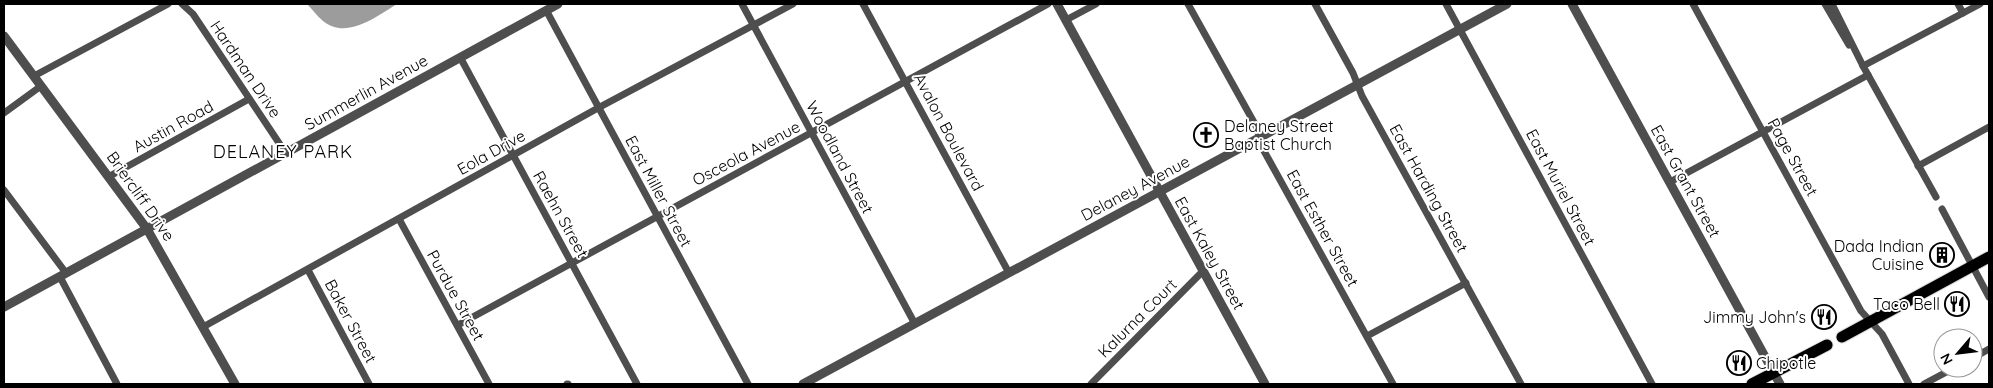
<svg xmlns="http://www.w3.org/2000/svg" width="1993" height="388" font-family="Quicksand,sans-serif">
<rect width="100%" height="100%" fill="#fff"/>
<path fill="#9c9c9c" d="M307,4h90c-21,13 -51,36 -74,17 -6,-5 -11,-12 -16,-17z"/>
<g fill="none" stroke-linecap="round" stroke-linejoin="round">
<defs>
<g id="primary">
<polyline points="1842,337 1989,257"/>
<polyline points="1752,384 1827,345"/>
</g>
</defs>
<use href="#primary" stroke="#dbdbdb" stroke-width="13"/>
<g stroke="#4e4e4e" stroke-width="7">
<polyline points="182,4 193,14 285,152"/>
<polyline points="742,4 915,324"/>
<polyline points="863,4 1009,273"/>
<polyline points="1188,4 1256,126 1264,151 1393,384"/>
<polyline points="1315,4 1353,73 1362,96 1521,384"/>
<polyline points="1446,4 1652,384"/>
<polyline points="1693,4 1861,311 1882,334 1909,384"/>
<polyline points="1825,4 1849,45"/>
<polyline points="1832,4 1863,66 1936,197"/>
<polyline points="1958,4 1963,13"/>
<polyline points="546,10 748,384"/>
<polyline points="1066,20 1096,4"/>
<polyline points="460,57 637,384"/>
<polyline points="1863,66 1980,4"/>
<polyline points="34,76 168,4"/>
<polyline points="4,113 41,86"/>
<polyline points="1918,166 1989,127"/>
<polyline points="110,176 249,99"/>
<polyline points="1670,182 1868,75"/>
<polyline points="4,190 66,273"/>
<polyline points="1942,209 1989,297"/>
<polyline points="399,219 489,384"/>
<polyline points="308,270 369,384"/>
<polyline points="60,277 117,384"/>
<polyline points="458,325 1048,4"/>
<polyline points="203,327 598,108 793,4"/>
<polyline points="1367,336 1466,283"/>
<polyline points="1973,358 1989,349"/>
<polyline points="567,384 568,384"/>
<polyline points="1091,384 1203,271"/>
<polyline points="1924,384 1954,368"/>
</g>
<g stroke="#4e4e4e" stroke-width="9">
<polyline points="1057,4 1265,384"/>
<polyline points="1572,4 1780,384"/>
<polyline points="4,36 147,229 235,384"/>
<polyline points="4,307 558,4"/>
<polyline points="803,384 1507,4"/>
</g>
<use href="#primary" stroke="#000" stroke-width="11"/>
</g>
<defs>
<symbol id="church-ring" viewBox="-11 -11 22 22"><circle r="9.5" fill="#fff" stroke="#000" stroke-width="1.5"/><path d="M-1.2-6h2.4v3.5h3.3v2.4h-3.3V6h-2.4V-.1h-3.3v-2.4h3.3Z" fill="#000"/></symbol>
<symbol id="building-ring" viewBox="-11 -11 22 22"><circle r="9.5" fill="#fff" stroke="#000" stroke-width="1.5"/><path d="M-4-6H4V6H1V3H-1V6H-4ZM-2.5-4.3h1.7v1.8h-1.7ZM.8-4.3h1.7v1.8H.8ZM-2.5-1h1.7V.8h-1.7ZM.8-1h1.7V.8H.8Z" fill="#000"/></symbol>
<symbol id="restaurant-ring" viewBox="-11 -11 22 22"><circle r="9.5" fill="#fff" stroke="#000" stroke-width="1.5"/><path d="M-5-6h1v4h1v-4h1v4h1v-4h1v5L-1.5 .5V6h-2V.5L-5-1ZM5-6V6H3V1.5H1.5Q1.5-4 5-6Z" fill="#000"/></symbol>
</defs>
<g fill-rule="evenodd">
<use href="#church-ring" x="1192" y="121" width="28" height="28"/>
<use href="#building-ring" x="1928" y="241" width="28" height="28"/>
<use href="#restaurant-ring" x="1943" y="290" width="28" height="28"/>
<use href="#restaurant-ring" x="1810" y="303" width="28" height="28"/>
<use href="#restaurant-ring" x="1725" y="349" width="28" height="28"/>
</g>
<g text-anchor="middle" stroke-width="4" stroke-linejoin="round" paint-order="stroke">
<g font-size="16" fill="#000" stroke="#fff">
<text transform="translate(246 69) rotate(56)" y="6">Hardman Drive</text>
<text transform="translate(366 92) rotate(-29)" y="6">Summerlin Avenue</text>
<text transform="translate(173 126) rotate(-29)" y="6">Austin Road</text>
<text transform="translate(949 132) rotate(62)" y="6">Avalon Boulevard</text>
<text transform="translate(491 152) rotate(-29)" y="6">Eola Drive</text>
<text transform="translate(746 153) rotate(-28)" y="6">Osceola Avenue</text>
<text transform="translate(840 157) rotate(62)" y="6">Woodland Street</text>
<text transform="translate(1793 157) rotate(61)" y="6">Page Street</text>
<text transform="translate(1686 181) rotate(61)" y="6">East Grant Street</text>
<text transform="translate(1561 187) rotate(62)" y="6">East Muriel Street</text>
<text transform="translate(1135 188) rotate(-28)" y="6">Delaney Avenue</text>
<text transform="translate(1429 188) rotate(61)" y="6">East Harding Street</text>
<text transform="translate(659 191) rotate(62)" y="6">East Miller Street</text>
<text transform="translate(141 196) rotate(55)" y="6">Briercliff Drive</text>
<text transform="translate(561 214) rotate(61)" y="6">Raehn Street</text>
<text transform="translate(1323 228) rotate(61)" y="6">East Esther Street</text>
<text transform="translate(1210 253) rotate(61)" y="6">East Kaley Street</text>
<text transform="translate(456 295) rotate(61)" y="6">Purdue Street</text>
<text transform="translate(1137 318) rotate(-45)" y="6">Kalurna Court</text>
<text transform="translate(351 321) rotate(62)" y="6">Baker Street</text>
</g>
<g font-size="16" fill="#000" stroke="#fff" text-anchor="end">
<text x="1224" y="132" text-anchor="start">Delaney Street<tspan x="1224" dy="18">Baptist Church</tspan></text>
<text x="1924" y="252">Dada Indian<tspan x="1924" dy="18">Cuisine</tspan></text>
<text x="1940" y="310">Taco Bell</text>
<text x="1806" y="323">Jimmy John's</text>
<text x="1756" y="369" text-anchor="start">Chipotle</text>
</g>
<g font-size="18" letter-spacing="1" fill="#000" stroke="#fff">
<text x="283" y="158">DELANEY PARK</text>
</g>
</g>
<rect width="1993" height="388" fill="none" stroke="#000000" stroke-width="10"/>
<g transform="translate(1958 353) rotate(242)"><circle r="24" fill="#ffffff" stroke="#999999"/>
<path d="M0-4L9 19L0 12L-9 19Z" fill="#000000"/>
<text y="-8" font-size="14" font-weight="bold" text-anchor="middle" fill="#000000">N</text>
</g>
</svg>
